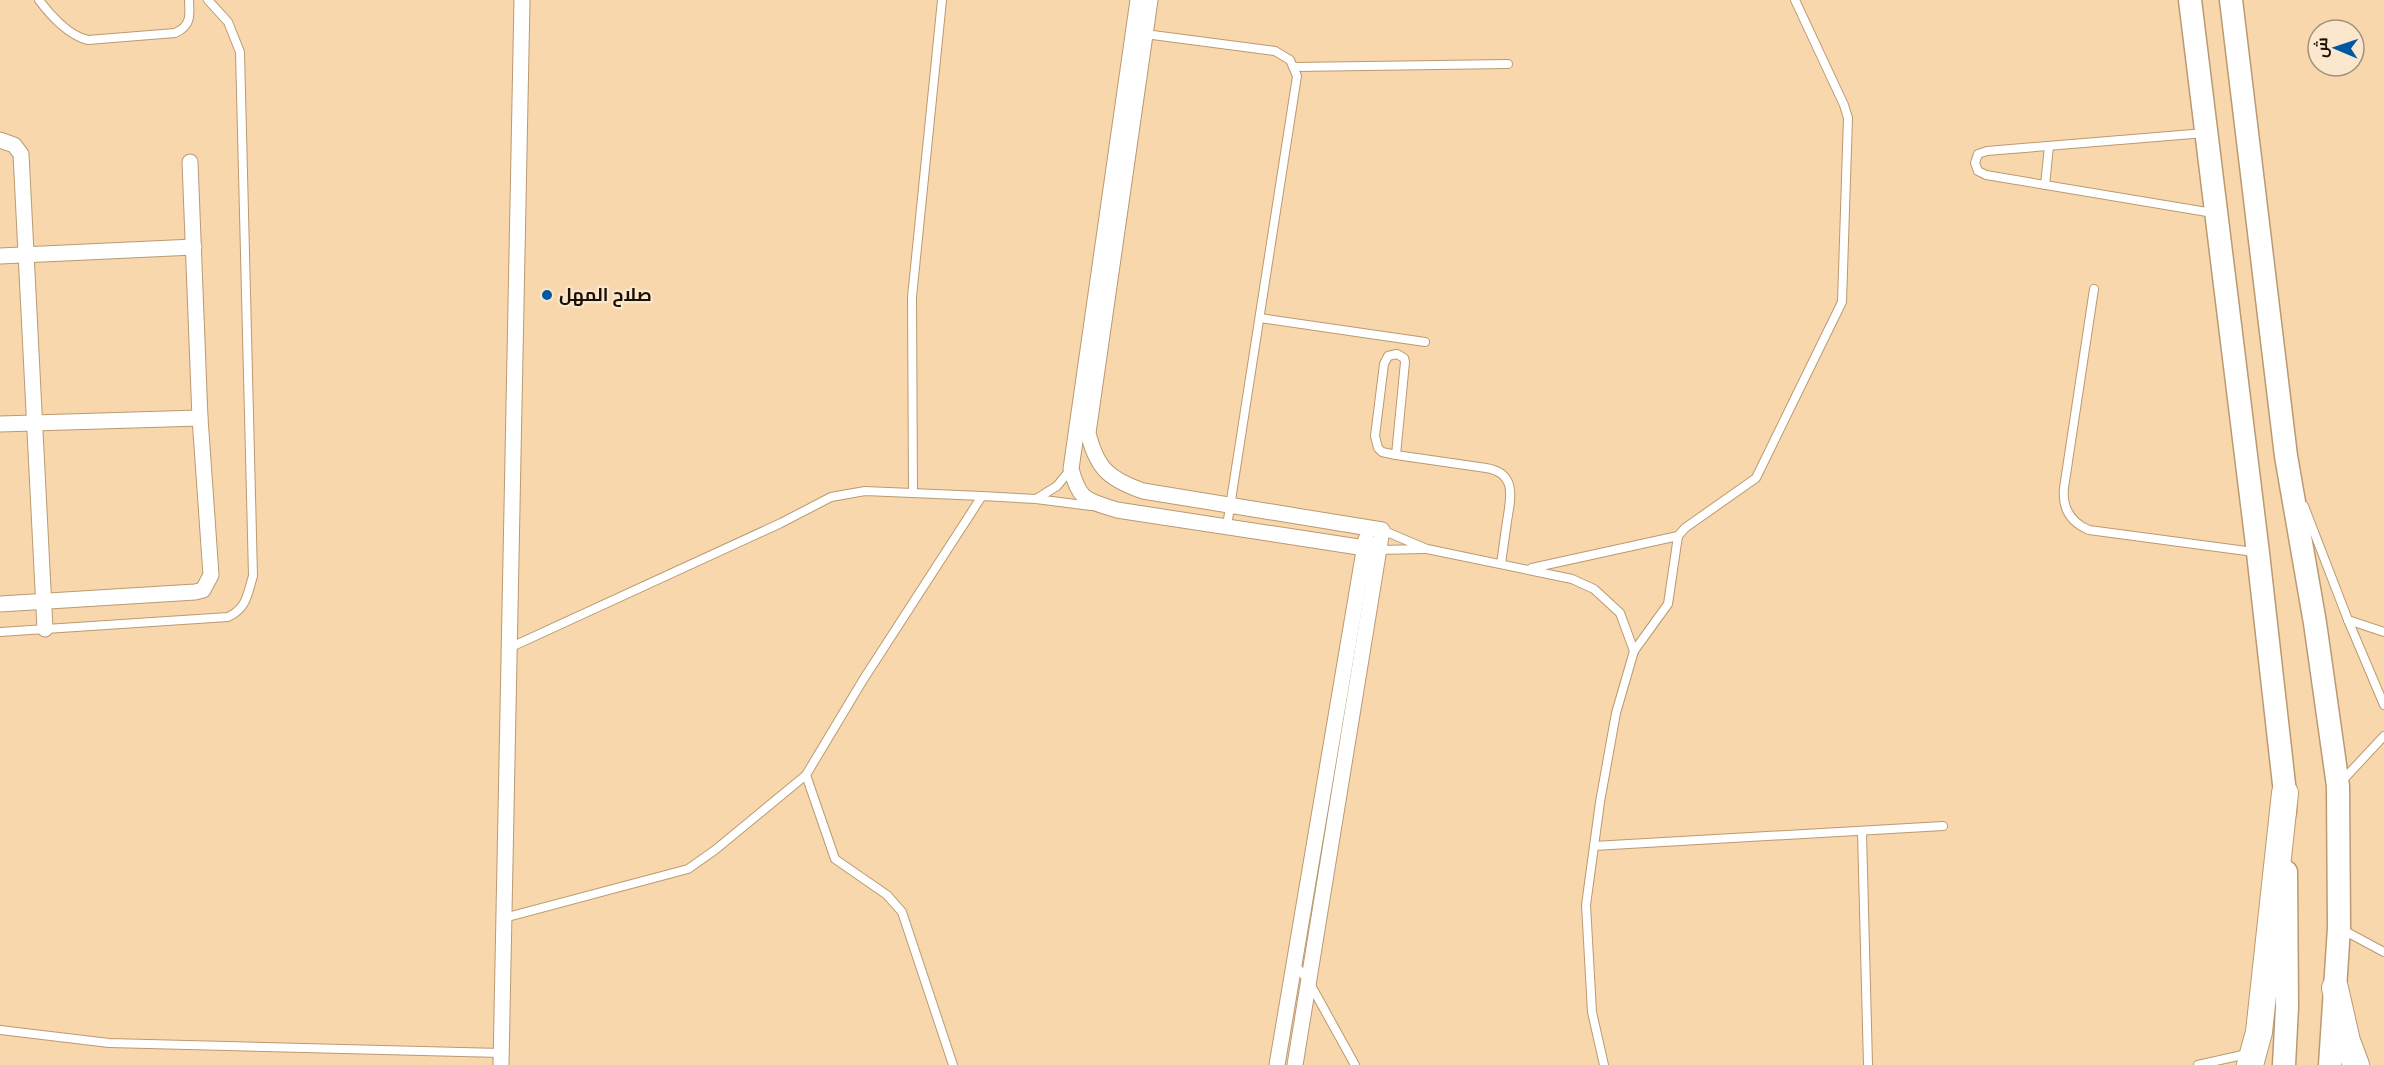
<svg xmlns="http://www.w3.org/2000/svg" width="2384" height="1065" font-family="Signika,Cairo,sans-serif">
<rect width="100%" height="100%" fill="#f9d7ac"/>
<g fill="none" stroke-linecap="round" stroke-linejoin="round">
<defs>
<g id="service">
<path d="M39,0c11,15 30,36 49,40l87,-7c16,-7 15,-17 14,-33"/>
<polyline points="1145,34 1275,51 1290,60 1297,76 1227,526"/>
<polyline points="1295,67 1508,64"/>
<polyline points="2205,133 1987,151 1978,154 1975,163 1978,171 1986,175 2213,213"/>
<polyline points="2045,185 2049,146"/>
<path d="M2094,289l-30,199c-2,20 6,34 25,42l165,22"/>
<polyline points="1260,318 1425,342"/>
<path d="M1396,455l9,-93 -1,-4 -7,-4 -9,2 -4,8 -9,72 3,12 4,4 14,3 90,13c31,5 25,29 21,53 -2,14 -4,29 -6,43"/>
<polyline points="913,493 912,297 942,0"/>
<polyline points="1036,499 1057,486 1070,470"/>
<polyline points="2304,506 2348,620 2384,705"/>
<polyline points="1382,530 1427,549 1572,579 1594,589 1620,613 1634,651 1616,713 1600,802 1586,905 1592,1012 1604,1065"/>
<polyline points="1378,550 1423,549"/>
<polyline points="1532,568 1678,536"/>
<polyline points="2348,620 2384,632"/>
<path d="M0,632l228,-15c19,-9 19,-22 25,-41l-13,-524 -12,-30 -20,-22"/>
<polyline points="509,648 781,523 831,497 865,491 982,496"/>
<polyline points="1634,651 1668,604 1678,536 1685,528 1756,478 1842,302 1848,118 1844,105 1795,0"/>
<polyline points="2341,782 2384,736"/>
<polyline points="1862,831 1868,1065"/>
<polyline points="1594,846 1943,826"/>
<polyline points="504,918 688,869 715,850 806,775"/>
<polyline points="2343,930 2384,952"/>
<polyline points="1294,964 1308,980 1355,1065"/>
<polyline points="0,1030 109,1043 501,1053"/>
<polyline points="953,1065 902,912 887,895 835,859 806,775 863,680 982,496 1036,499 1091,506"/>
<polyline points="2198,1065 2247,1054"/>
</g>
<g id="minor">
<path d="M1138,0l-67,469c9,33 16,31 46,41l261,40"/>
<path d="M1150,0l-62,433c9,36 21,46 55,58l239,39 -87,535"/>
<polyline points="0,140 14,145 21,154 45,629"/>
<polyline points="0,256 194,247"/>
<polyline points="0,424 200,418"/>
<polyline points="0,604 195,592 203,590 211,575 200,418 190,162"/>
<polyline points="501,1065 522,0"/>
<polyline points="1277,1065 1366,539"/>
</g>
<g id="secondary">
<polyline points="2190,0 2258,553 2285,793 2285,812"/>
<polyline points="2231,0 2286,456 2315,623 2338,786 2339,928 2330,1065"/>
<polyline points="2284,1065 2287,1007 2286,872"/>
</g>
<g id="trunk">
<polyline points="2335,988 2347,1041 2356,1065"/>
<polyline points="2250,1065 2259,1032 2285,793"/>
</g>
</defs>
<use href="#service" stroke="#ba9a71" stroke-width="10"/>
<use href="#minor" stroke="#ba9a71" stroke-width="17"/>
<use href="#secondary" stroke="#ba9a71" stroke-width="25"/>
<use href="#trunk" stroke="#ba9a71" stroke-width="28"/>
<use href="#service" stroke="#fff" stroke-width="8"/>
<use href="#minor" stroke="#fff" stroke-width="15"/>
<use href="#secondary" stroke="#fff" stroke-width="22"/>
<use href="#trunk" stroke="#fff" stroke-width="26"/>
</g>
<circle fill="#0057a4" stroke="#fbe7cd" stroke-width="2" cx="547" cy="295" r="6"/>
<g text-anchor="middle" stroke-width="4.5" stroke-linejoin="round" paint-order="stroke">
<g font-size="18" font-weight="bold" fill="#1b1002" stroke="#fbe7cd" text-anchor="start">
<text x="559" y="301">صلاح المهل</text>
</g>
</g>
<g transform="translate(2336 48) rotate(272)"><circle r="28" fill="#fbe7cd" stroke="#a1917c" stroke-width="1.5"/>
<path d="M0-4.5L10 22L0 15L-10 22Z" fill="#0057a4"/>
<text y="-9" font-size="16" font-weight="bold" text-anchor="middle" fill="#1b1002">ش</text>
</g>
</svg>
